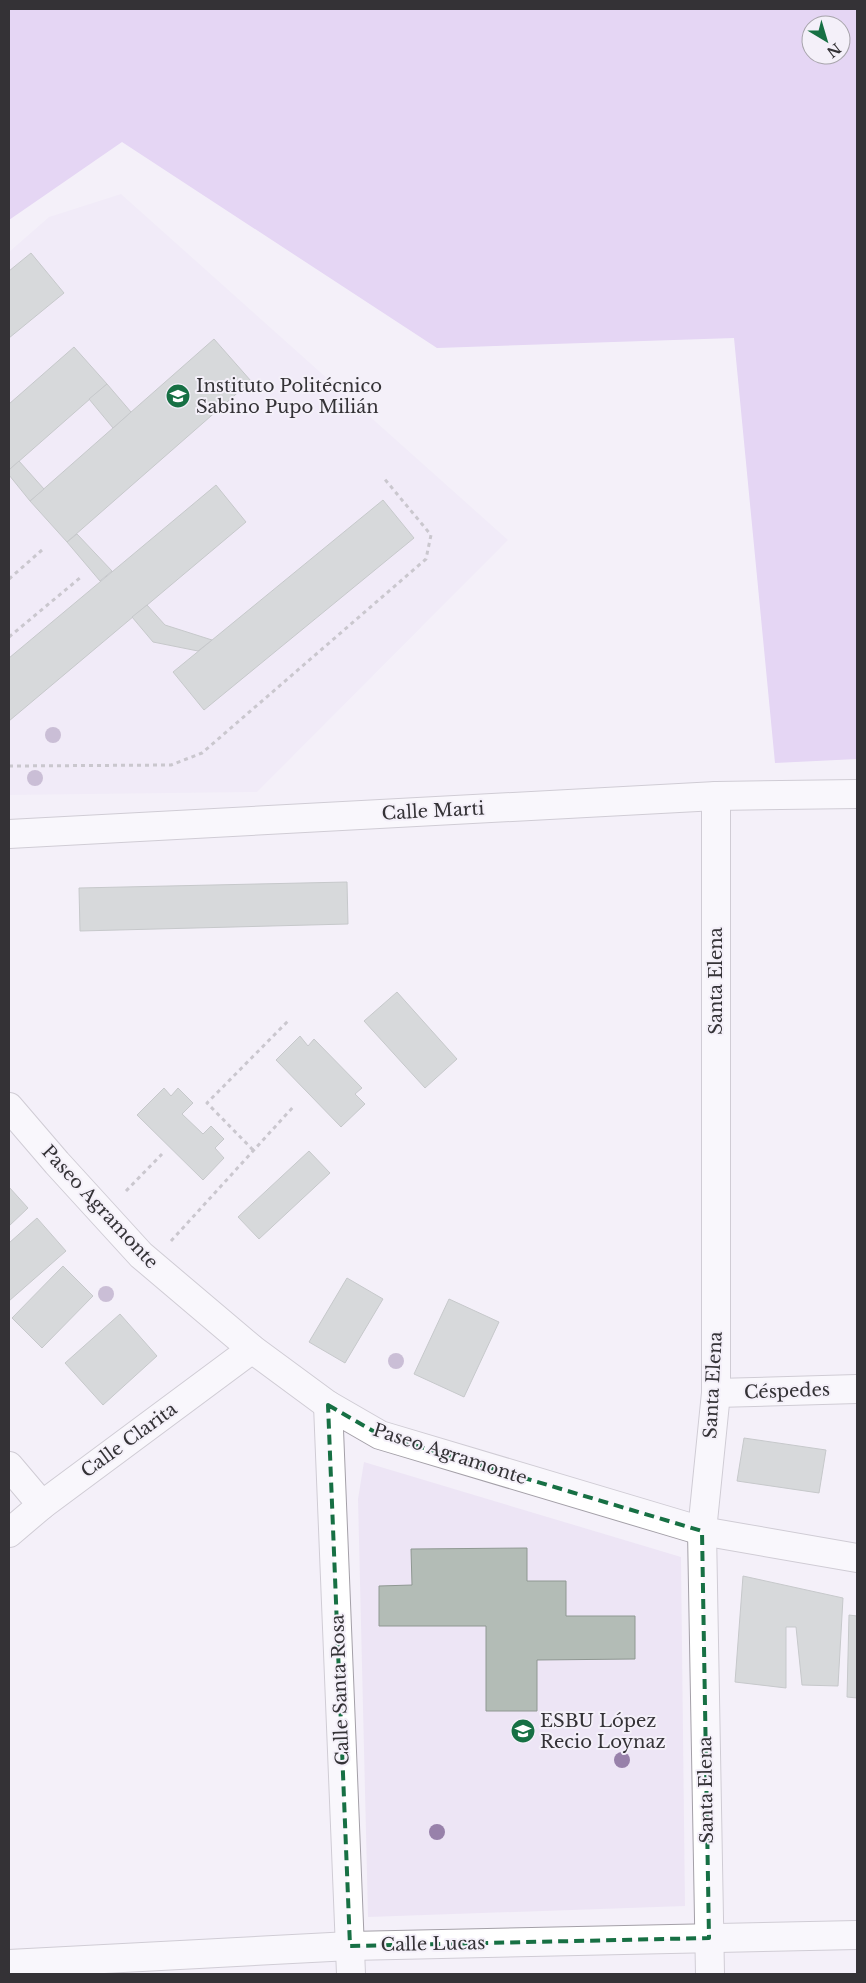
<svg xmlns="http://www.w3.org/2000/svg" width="866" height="1983" font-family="'Libre Baskerville',serif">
<rect width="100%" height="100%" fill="#f4f0f9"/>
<g fill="#ede5f5">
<polygon points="121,194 508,540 257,792 9,795 9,252 49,217"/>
<polygon points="364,1462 681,1557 685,1906 368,1917 358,1499"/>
</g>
<path fill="#d2b5ed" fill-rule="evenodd" d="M9,9h848v750l-82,4 -41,-425 -297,10 -315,-206 -113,78zM811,25h30v30h-30z"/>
<g fill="#b3bcb6" stroke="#8f9892">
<polygon points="31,253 64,293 9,338 9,271"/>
<polygon points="214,339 251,381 67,542 30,501"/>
<polygon points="74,347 107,384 9,470 9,404"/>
<polygon points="107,384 131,412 113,428 89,399"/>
<polygon points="19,461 44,489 30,501 9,475 9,470"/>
<polygon points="216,485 246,522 9,721 9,658"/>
<polygon points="383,500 414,538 204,710 173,672"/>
<polygon points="77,534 112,571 100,581 67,542"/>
<polygon points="147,605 165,625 212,640 198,651 153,642 132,617"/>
<polygon points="347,882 348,924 80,931 79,888"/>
<polygon points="397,992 457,1059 425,1088 364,1021"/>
<polygon points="300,1036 308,1046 314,1039 362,1088 355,1094 365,1104 341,1127 276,1060"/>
<polygon points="164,1088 171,1096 178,1088 193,1103 182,1114 203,1134 211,1126 224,1139 215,1148 224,1158 203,1180 137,1115"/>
<polygon points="309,1151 330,1173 259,1239 238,1217"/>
<polygon points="9,1187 28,1208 9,1226"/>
<polygon points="37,1218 66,1251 9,1301 9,1243"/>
<polygon points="63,1266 93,1296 42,1348 12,1318"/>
<polygon points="347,1278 383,1299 345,1363 309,1342"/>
<polygon points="449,1299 499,1322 464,1397 414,1374"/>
<polygon points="120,1314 157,1356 103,1405 65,1363"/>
<polygon points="744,1438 826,1450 819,1493 737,1481"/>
<polygon points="527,1548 527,1581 566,1581 566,1616 635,1616 635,1659 537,1660 537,1711 486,1711 486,1626 379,1626 379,1586 412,1585 411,1549"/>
<polygon points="743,1576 843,1598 838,1686 802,1685 796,1627 786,1627 786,1688 735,1682"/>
<polygon points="849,1615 857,1616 857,1698 847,1697"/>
</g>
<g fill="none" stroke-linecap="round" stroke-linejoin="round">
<defs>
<g id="minor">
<polyline points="9,834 716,796 857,794"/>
<polyline points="716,1393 857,1389"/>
<polyline points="328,1405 351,1974"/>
<polyline points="9,1466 42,1505"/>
<polyline points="9,1533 42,1505 252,1349"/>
<polyline points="9,1964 350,1946 857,1935"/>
<polyline points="710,1974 702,1531 716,1393 716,796"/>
</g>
<polyline id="tertiary" points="9,1107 57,1163 141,1255 252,1349 328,1405 380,1435 702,1531 857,1558"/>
</defs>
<use href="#minor" stroke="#a4a0a8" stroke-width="30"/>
<use href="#tertiary" stroke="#a4a0a8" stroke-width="30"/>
<g stroke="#97949a" stroke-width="3" stroke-dasharray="4 4" stroke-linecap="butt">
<polyline points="9,579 42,550"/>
<polyline points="9,637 81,577"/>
<polyline points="9,766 171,765 202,753 426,559 431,535 383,477"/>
<polyline points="253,1150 207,1103 288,1021"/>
<polyline points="126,1191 162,1154"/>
<polyline points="171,1241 294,1106"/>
</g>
<use href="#minor" stroke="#fff" stroke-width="28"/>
<use href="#tertiary" stroke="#fff" stroke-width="28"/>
</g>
<g fill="#9881aa">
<circle cx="53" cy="735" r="8"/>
<circle cx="35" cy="778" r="8"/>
<circle cx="106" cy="1294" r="8"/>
<circle cx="396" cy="1361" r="8"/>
<circle cx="622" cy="1760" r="8"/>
<circle cx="437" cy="1832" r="8"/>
</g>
<path d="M0 0H866V1983H0ZM328,1405l52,30 322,96 7,407 -359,8z" fill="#f4f0f9" fill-opacity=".55" fill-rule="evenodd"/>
<path fill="none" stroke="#177044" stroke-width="4" stroke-dasharray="10 6" stroke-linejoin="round" d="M328,1405l52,30 322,96 7,407 -359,8z"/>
<defs>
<symbol id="school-disc" viewBox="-11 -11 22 22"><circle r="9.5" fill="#177044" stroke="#f4f0f9"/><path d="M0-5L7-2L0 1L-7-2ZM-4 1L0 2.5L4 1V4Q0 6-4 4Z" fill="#fff"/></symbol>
</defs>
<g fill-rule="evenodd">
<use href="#school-disc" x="164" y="382" width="28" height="28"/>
<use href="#school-disc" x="509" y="1717" width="28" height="28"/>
</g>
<g text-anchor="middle" stroke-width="4" stroke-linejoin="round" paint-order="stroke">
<g font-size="18" fill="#343236" stroke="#f4f0f9" text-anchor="start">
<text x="196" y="392">Instituto Politécnico<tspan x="196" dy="21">Sabino Pupo Milián</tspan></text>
<text x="540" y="1727">ESBU López<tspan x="540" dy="21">Recio Loynaz</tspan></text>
</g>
<g font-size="18" fill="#343236" stroke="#f4f0f9">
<text transform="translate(433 811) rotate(-3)" y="6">Calle Marti</text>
<text transform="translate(716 981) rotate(-90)" y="6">Santa Elena</text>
<text transform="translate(100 1207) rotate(47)" y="6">Paseo Agramonte</text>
<text transform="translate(713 1385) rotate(-87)" y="6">Santa Elena</text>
<text transform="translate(787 1391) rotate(-2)" y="6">Céspedes</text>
<text transform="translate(129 1440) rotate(-36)" y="6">Calle Clarita</text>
<text transform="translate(450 1454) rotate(18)" y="6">Paseo Agramonte</text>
<text transform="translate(340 1690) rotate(-92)" y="6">Calle Santa Rosa</text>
<text transform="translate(706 1790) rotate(-91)" y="6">Santa Elena</text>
<text transform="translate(433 1944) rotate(-1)" y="6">Calle Lucas</text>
</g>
</g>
<rect width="866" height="1983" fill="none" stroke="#343236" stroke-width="20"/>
<g transform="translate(826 40) rotate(142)"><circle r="24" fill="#f4f0f9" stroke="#a7a4ab"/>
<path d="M0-4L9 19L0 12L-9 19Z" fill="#177044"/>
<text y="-8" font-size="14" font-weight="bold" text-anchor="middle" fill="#343236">N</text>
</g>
</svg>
